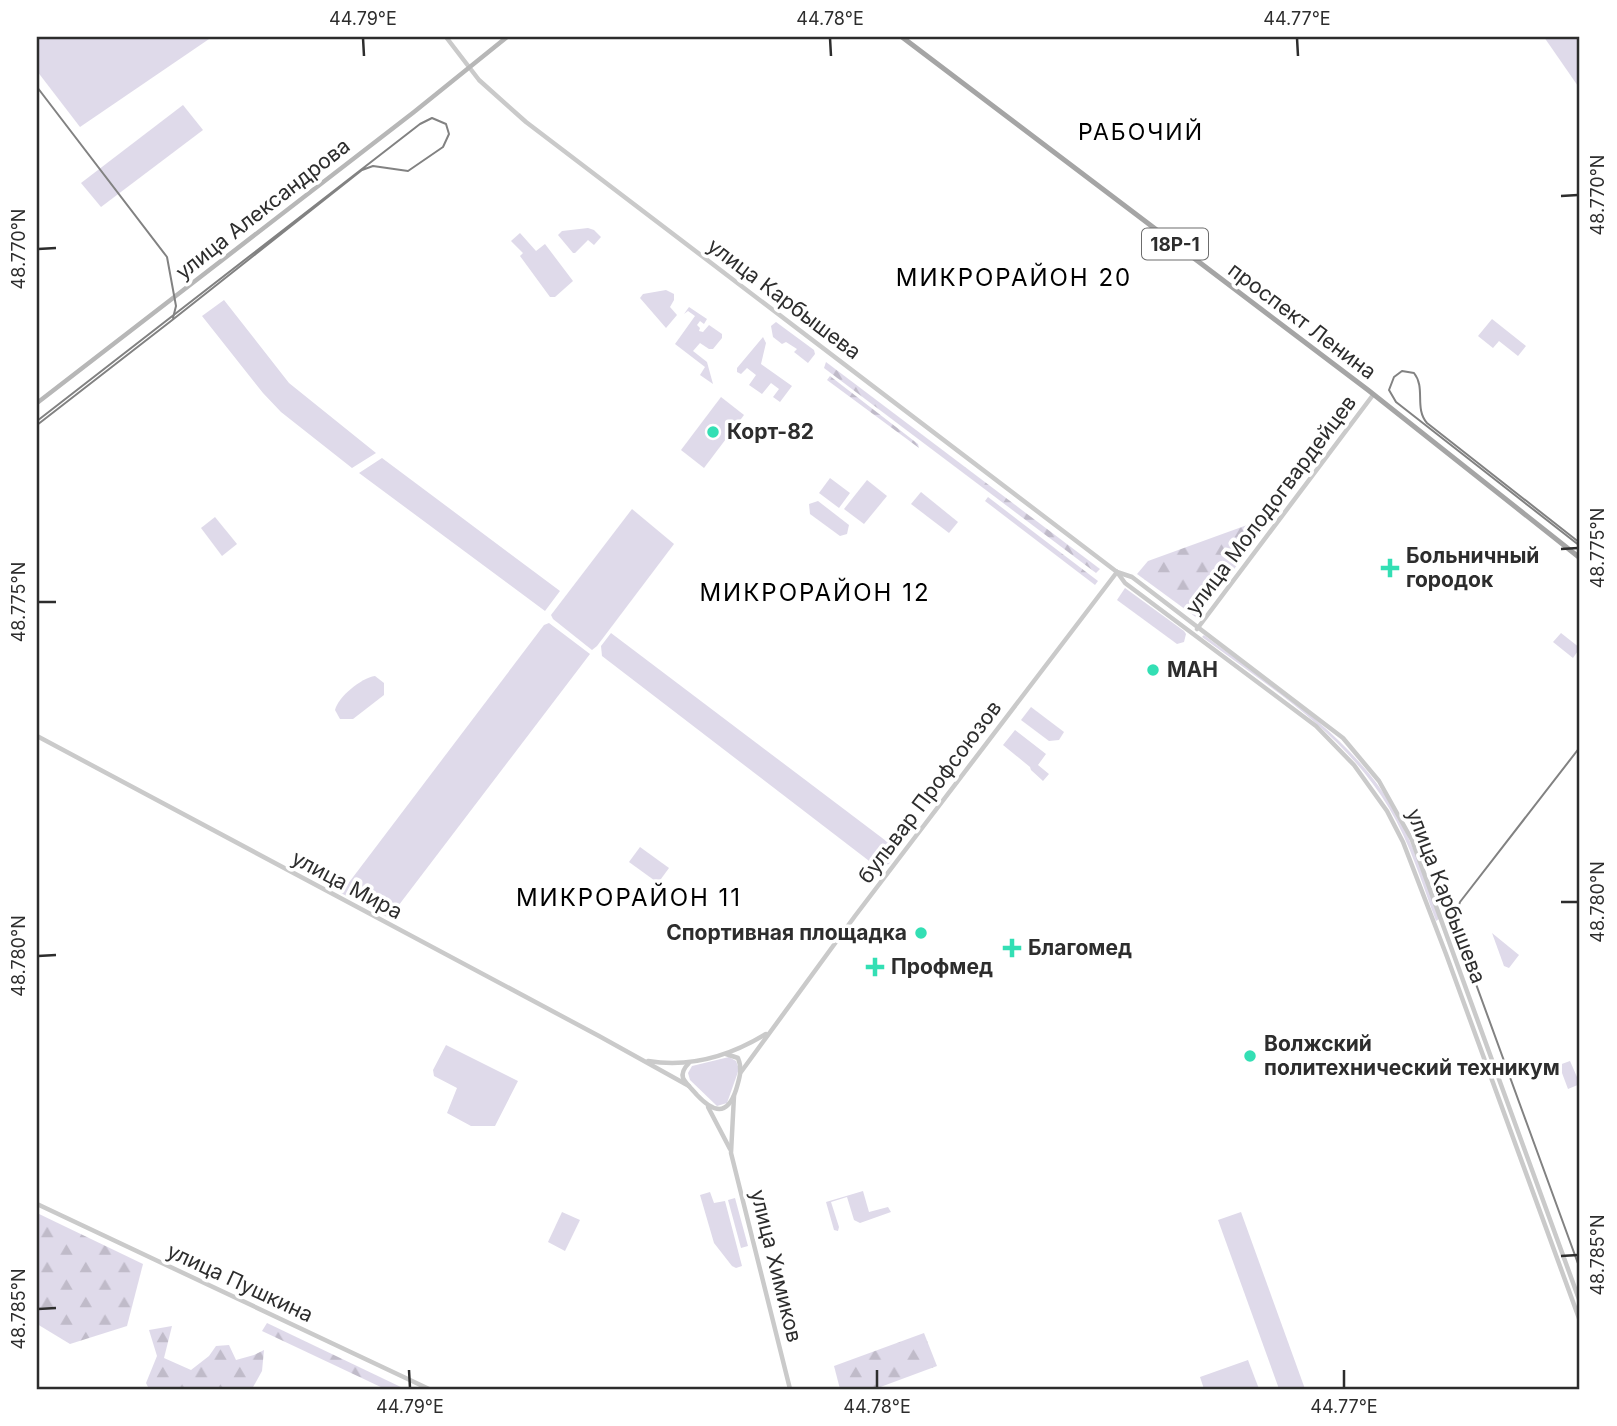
<svg xmlns="http://www.w3.org/2000/svg" width="1617" height="1426" font-family="Inter,sans-serif">
<defs>
<pattern id="forest-firs" width="22" height="20" patternUnits="userSpaceOnUse" patternTransform="scale(1.75)"><rect width="22" height="20" fill="#dfdaea"/><path d="M5 1l3.5 6h-7zM16 11l3.5 6h-7z" fill="#c0bbc9"/></pattern>
</defs>
<rect width="100%" height="100%" fill="#fff"/>
<g fill="#dfdaea">
<polygon points="37,37 212,37 80,127 37,71"/>
<polygon points="1544,37 1580,37 1580,89"/>
<polygon points="183,105 203,130 101,207 81,183"/>
<polygon points="588,228 594,230 601,237 594,245 588,240 575,253 573,253 558,235 562,231"/>
<polygon points="520,233 536,251 545,244 573,281 555,297 550,297 520,256 523,253 511,241"/>
<polygon points="666,290 674,294 674,300 670,307 677,315 666,328 640,298 643,294"/>
<polygon points="224,300 289,383 376,453 352,468 281,412 263,393 202,316"/>
<polygon points="689,307 707,319 704,324 700,321 697,325 700,328 699,331 703,332 709,325 722,334 722,338 713,349 709,349 700,343 693,351 707,362 713,384 700,375 705,367 675,344 695,316 688,311 684,314"/>
<polygon points="1492,319 1526,346 1518,356 1499,341 1493,348 1478,336"/>
<polygon points="776,322 814,350 815,354 808,363 794,352 797,349 786,342 782,344 773,337 771,326"/>
<polygon points="763,337 766,343 761,364 792,386 780,402 773,397 779,389 771,383 762,394 749,385 756,375 747,368 741,374 737,372 737,368"/>
<polygon points="721,397 744,415 704,468 681,450"/>
<polygon points="382,458 560,591 545,611 359,473"/>
<polygon points="830,478 850,493 839,508 819,493"/>
<polygon points="867,480 887,496 864,524 844,509"/>
<polygon points="921,492 958,522 949,533 911,504"/>
<polygon points="818,501 849,525 847,534 840,536 810,514 809,504"/>
<polygon points="632,509 674,544 597,646 592,650 553,619 551,615"/>
<polygon points="215,517 237,544 222,556 201,528"/>
<polygon points="1125,588 1184,631 1186,634 1184,642 1177,644 1117,600"/>
<polygon points="549,623 590,654 389,918 341,893 544,625"/>
<polygon points="611,633 898,850 889,864 877,867 602,656 601,646"/>
<polygon points="1561,633 1580,648 1573,658 1553,642"/>
<path d="M1204,635c69,52 142,96 188,171 21,35 33,75 47,113l-3,2c-14,-38 -26,-78 -47,-113 -45,-75 -118,-120 -187,-171z"/>
<path d="M375,676l9,7v12l-31,24h-13l-5,-9c3,-13 26,-32 40,-34z"/>
<polygon points="1031,707 1064,732 1059,740 1049,741 1021,720"/>
<polygon points="1015,730 1046,754 1038,765 1049,774 1043,781 1031,770 1030,767 1003,745"/>
<polygon points="640,847 669,868 658,883 629,862"/>
<polygon points="1492,933 1519,955 1509,968 1504,966"/>
<polygon points="446,1045 518,1081 495,1126 471,1126 447,1113 457,1088 434,1076 433,1070"/>
<polygon points="729,1057 736,1061 739,1069 727,1103 717,1106 690,1080 688,1073 692,1066"/>
<polygon points="1570,1061 1580,1084 1568,1089 1559,1065"/>
<polygon points="863,1191 869,1212 888,1207 891,1212 860,1223 854,1220 847,1197 831,1202 839,1227 838,1231 834,1230 826,1202"/>
<polygon points="710,1192 714,1203 725,1201 742,1266 736,1268 732,1266 714,1243 700,1195"/>
<polygon points="735,1198 748,1246 741,1248 728,1200"/>
<polygon points="562,1212 580,1220 565,1251 548,1242"/>
<polygon points="1241,1212 1305,1389 1279,1389 1218,1220"/>
<polygon points="1248,1360 1259,1389 1204,1389 1200,1377"/>
</g>
<g fill="url(#forest-firs)">
<polygon points="826,362 1100,569 1096,573 824,368"/>
<polygon points="830,376 918,444 919,448 827,380"/>
<polygon points="988,497 1098,581 1095,585 985,501"/>
<polygon points="1275,515 1197,618 1137,574 1148,561"/>
<polygon points="37,1213 143,1264 127,1326 70,1344 37,1324"/>
<polygon points="267,1323 405,1389 385,1389 262,1331"/>
<polygon points="172,1326 164,1358 191,1370 209,1356 216,1346 229,1345 236,1360 254,1355 264,1350 262,1371 252,1389 149,1389 146,1383 157,1356 149,1330"/>
<polygon points="924,1333 937,1366 875,1389 840,1389 834,1366"/>
</g>
<g fill="none" stroke-linecap="round" stroke-linejoin="round">
<g stroke="#cacaca" stroke-width="4.5">
<polyline points="446,37 479,80 526,122 1117,572 1132,577 1343,738 1379,781 1412,840 1580,1302"/>
<polyline points="1117,572 1125,583 1316,726 1354,765 1387,811 1403,842 1446,954 1580,1321"/>
<polyline points="1197,629 1373,395"/>
<polyline points="37,736 599,1036 689,1086"/>
<path d="M648,1061c42,7 82,-5 118,-27"/>
<path d="M689,1063c-4,4 -8,9 -6,15 3,6 10,12 14,17 16,17 30,22 39,-5 3,-11 7,-20 2,-32l-12,-4"/>
<polyline points="741,1072 855,916 1117,572"/>
<polyline points="734,1096 731,1153 790,1389"/>
<polyline points="708,1107 730,1149"/>
<polyline points="37,1204 429,1389"/>
</g>
<polyline stroke="#b7b7b7" stroke-width="4.5" points="37,403 414,112 507,37"/>
<polyline stroke="#a5a5a5" stroke-width="5" points="902,37 1368,390 1580,558"/>
<g stroke="#828282" stroke-width="2">
<polyline points="37,87 167,257 176,306 173,318"/>
<polyline points="37,421 420,124 432,118 446,124 449,134 443,147 408,171 373,166 362,170 171,321 37,425"/>
<path d="M1580,543l-153,-120c-13,-15 -1,-35 -13,-50l-12,-2 -8,6 -5,13 7,12 184,144"/>
<polyline points="1580,747 1460,902 1455,917 1457,932 1580,1269"/>
</g>
</g>
<path fill="none" stroke="#2d2d2d" stroke-width="2.5" d="M363,38l1,18M830,38l1,18M1297,38l1,18M1561,196l17,-1M38,249l18,-1M1561,549l17,-1M38,602h18M1561,902h17M38,956l18,-1M1561,1256l17,-1M38,1309l18,-1M409,1370l1,18M877,1370v18M1344,1370v18"/>
<g fill="#33dfb4" stroke="#fff" stroke-width="2.5">
<circle cx="713" cy="432" r="7"/>
<path d="M1386.5 557.5h7v7h7v7h-7v7h-7v-7h-7v-7h7z"/>
<circle cx="1153" cy="670" r="7"/>
<circle cx="921" cy="933" r="7"/>
<path d="M1008.5 937.5h7v7h7v7h-7v7h-7v-7h-7v-7h7z"/>
<path d="M871.5 956.5h7v7h7v7h-7v7h-7v-7h-7v-7h7z"/>
<circle cx="1250" cy="1056" r="7"/>
</g>
<g text-anchor="middle" stroke-width="7" stroke-linejoin="round" paint-order="stroke">
<rect fill="#fff" stroke="#6c6c6c" stroke-width="2" x="1142" y="228.5" width="66" height="31" rx="5"/>
<g font-size="19" font-weight="bold" fill="#2d2d2d">
<text x="1175" y="251">18Р-1</text>
</g>
<g font-size="21" fill="#2d2d2d" stroke="#fff">
<text transform="translate(263 209) rotate(-38)" y="7">улица Александрова</text>
<text transform="translate(784 299) rotate(37)" y="7">улица Карбышева</text>
<text transform="translate(1302 321) rotate(37)" y="7">проспект Ленина</text>
<text transform="translate(1271 505) rotate(-53)" y="7">улица Молодогвардейцев</text>
<text transform="translate(930 792) rotate(-53)" y="7">бульвар Профсоюзов</text>
<text transform="translate(347 885) rotate(28)" y="7">улица Мира</text>
<text transform="translate(1446 896) rotate(69)" y="7">улица Карбышева</text>
<text transform="translate(776 1266) rotate(76)" y="7">улица Химиков</text>
<text transform="translate(240 1283) rotate(25)" y="7">улица Пушкина</text>
</g>
<g font-size="21" font-weight="bold" fill="#2d2d2d" stroke="#fff" text-anchor="start">
<text x="727" y="439">Корт-82</text>
<text x="1406" y="563">Больничный<tspan x="1406" dy="24">городок</tspan></text>
<text x="1167" y="677">МАН</text>
<text x="907" y="940" text-anchor="end">Спортивная площадка</text>
<text x="1028" y="955">Благомед</text>
<text x="891" y="974">Профмед</text>
<text x="1264" y="1051">Волжский<tspan x="1264" dy="24">политехнический техникум</tspan></text>
</g>
<g font-size="23" letter-spacing="2" fill="#000" stroke="#fff">
<text x="1141" y="140">РАБОЧИЙ</text>
</g>
<g font-size="24" letter-spacing="2" fill="#000" stroke="#fff">
<text x="1014" y="286">МИКРОРАЙОН 20</text>
<text x="815" y="601">МИКРОРАЙОН 12</text>
<text x="629" y="906">МИКРОРАЙОН 11</text>
</g>
</g>
<rect width="1617" height="1426" fill="none" stroke="#ffffff" stroke-width="77"/>
<rect x="38" y="38" width="1540" height="1350" fill="none" stroke="#2d2d2d" stroke-width="2.5"/>
<g font-size="18" text-anchor="middle" fill="#2d2d2d">
<text x="363" y="25">44.79°E</text>
<text x="830" y="25">44.78°E</text>
<text x="1297" y="25">44.77°E</text>
<text transform="translate(1598 195) rotate(-90)" y="6">48.770°N</text>
<text transform="translate(19 249) rotate(-90)" y="6">48.770°N</text>
<text transform="translate(1598 548) rotate(-90)" y="6">48.775°N</text>
<text transform="translate(19 602) rotate(-90)" y="6">48.775°N</text>
<text transform="translate(1598 902) rotate(-90)" y="6">48.780°N</text>
<text transform="translate(19 956) rotate(-90)" y="6">48.780°N</text>
<text transform="translate(1598 1255) rotate(-90)" y="6">48.785°N</text>
<text transform="translate(19 1309) rotate(-90)" y="6">48.785°N</text>
<text x="410" y="1413">44.79°E</text>
<text x="877" y="1413">44.78°E</text>
<text x="1344" y="1413">44.77°E</text>
</g>
</svg>
